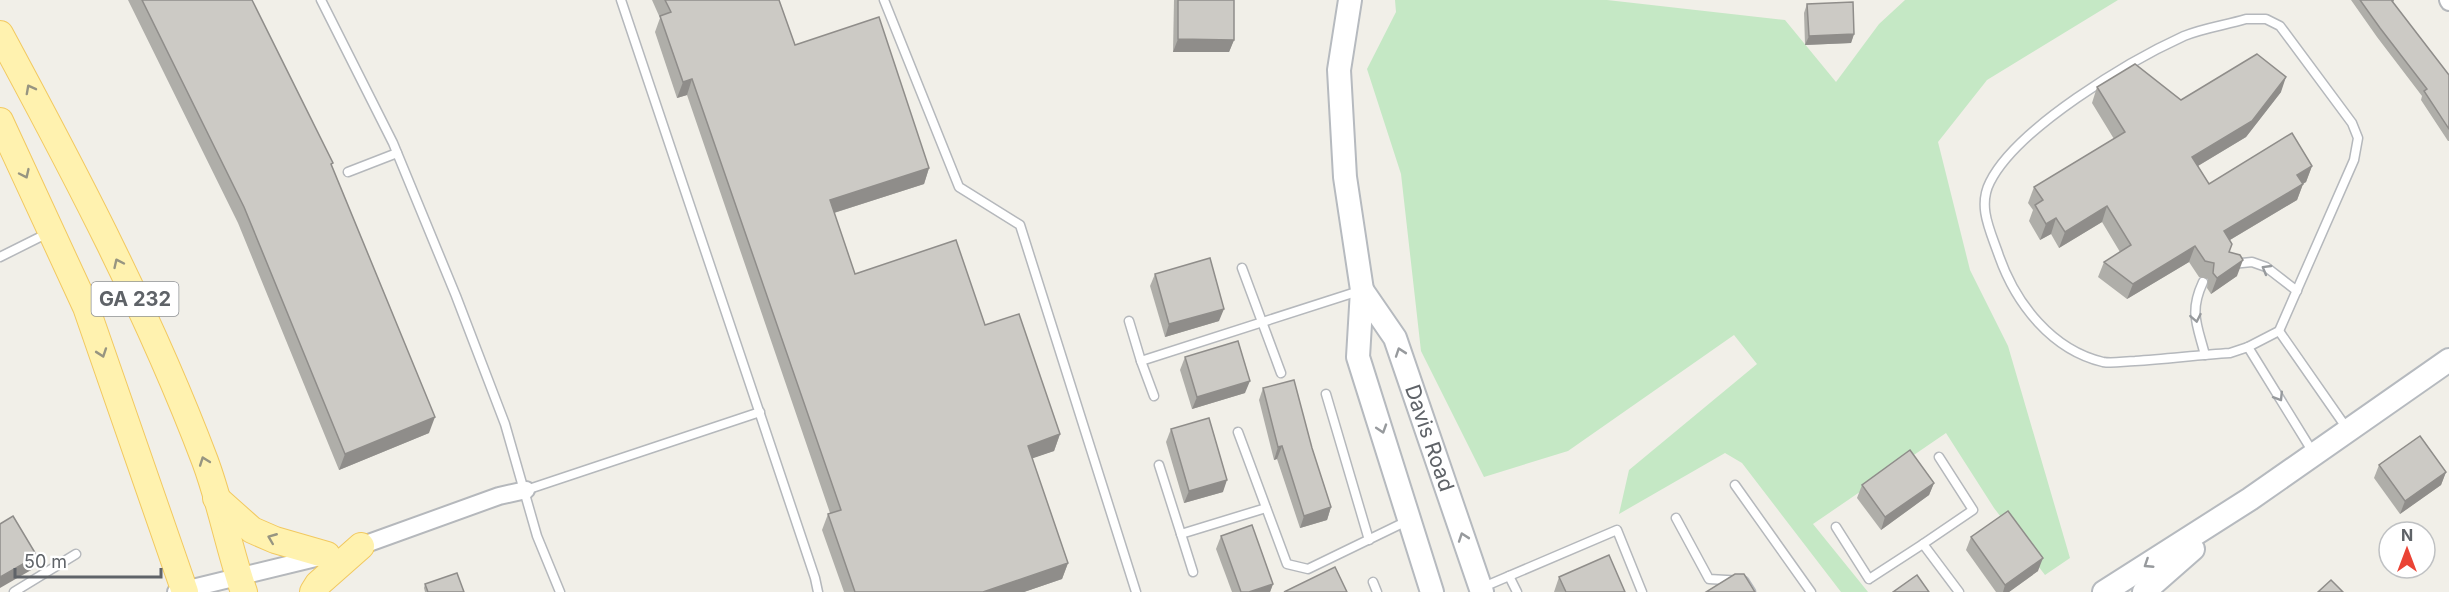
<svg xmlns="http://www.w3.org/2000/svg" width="2449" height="592" font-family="Inter,sans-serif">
<rect width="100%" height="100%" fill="#f1efe8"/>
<polygon fill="#c5e8c5" points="1395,0 1607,0 1785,20 1836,82 1879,24 1905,0 2118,0 1987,80 1938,142 1970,270 2008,346 2070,558 2045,575 1994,508 1946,433 1813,524 1868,592 1841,592 1742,463 1725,453 1619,514 1629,470 1757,364 1734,335 1568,451 1484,477 1421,351 1401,174 1367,69 1396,12"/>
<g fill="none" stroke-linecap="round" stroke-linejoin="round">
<defs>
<g id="lane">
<polyline points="321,0 393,143 456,296 505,424 537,536 560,592"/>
<polyline points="621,0 815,578 818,592"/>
<polyline points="884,0 959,187 1020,225 1136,592"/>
<path d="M2246,19h20l14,7 72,97 6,15 -4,22 -75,171 -31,16 -18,6c-32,2 -63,6 -95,8 -10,0 -22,3 -32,1 -51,-12 -87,-58 -104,-106 -8,-24 -22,-49 -9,-74 27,-54 139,-121 194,-146 19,-8 42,-11 62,-17z"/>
<polyline points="348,172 397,153"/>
<polyline points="0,257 48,233"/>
<polyline points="2232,264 2252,262 2266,267 2297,291"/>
<polyline points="1242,268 1281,373"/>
<path d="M2203,282c-14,30 -6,42 2,73"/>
<polyline points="1129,321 1141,361 1359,291"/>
<polyline points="2279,331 2348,430"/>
<polyline points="2248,347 2314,454"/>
<polyline points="1141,361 1154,396"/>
<polyline points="1326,394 1369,540"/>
<polyline points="1238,432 1287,564 1308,569 1407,521"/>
<polyline points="1939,457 1973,510 1923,544 1959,592"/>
<polyline points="1159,465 1181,534 1266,508"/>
<polyline points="1735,485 1811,592"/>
<polyline points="526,490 760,412"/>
<polyline points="1676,518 1709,579 1744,581 1751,592"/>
<polyline points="1836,527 1869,579 1923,544"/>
<polyline points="1181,534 1193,572"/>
<polyline points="1509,576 1517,592"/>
<polyline points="1373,582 1377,592"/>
<polyline points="1481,588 1617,530 1642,592"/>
<polyline points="14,592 76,554"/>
</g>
<g id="street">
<polyline points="2448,0 2449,2"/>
<polyline points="352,549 499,496 526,490"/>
<polyline points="176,592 324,556"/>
</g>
<g id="secondary">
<polyline points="1350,0 1339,70 1345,177 1362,290 1358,357 1432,592"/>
<path id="s1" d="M1362,290l33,48 87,254"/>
<polyline points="2104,592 2250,499 2449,360"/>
<polyline points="2144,592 2193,549"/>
</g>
<g id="primary">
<path d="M0,34c75,139 149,279 205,427 16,43 24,88 39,131"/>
<polyline points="0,121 86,307 185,592"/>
<polyline points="216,498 252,530 275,540 327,555"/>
<polyline points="313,592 318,584 361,546"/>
</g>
</defs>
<use href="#lane" stroke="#b5b8bc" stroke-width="11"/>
<use href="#street" stroke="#b5b8bc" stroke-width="20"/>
<use href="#secondary" stroke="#b6babf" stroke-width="26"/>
<use href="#primary" stroke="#f2c960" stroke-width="28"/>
<use href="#lane" stroke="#fff" stroke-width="8"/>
<use href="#street" stroke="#fff" stroke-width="16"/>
<use href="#secondary" stroke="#fff" stroke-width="22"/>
<use href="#primary" stroke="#fff2af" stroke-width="26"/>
</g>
<g fill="#afaea9">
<polygon points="128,0 252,0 332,167 429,433 339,470 238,223"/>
<polygon points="652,0 779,0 795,45 929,168 924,184 834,213 855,274 985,325 1060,434 1054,451 1032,458 1068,563 1062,579 1024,592 844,592 822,530 828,514 830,513 687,95 677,98 655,32 660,18"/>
<polygon points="1174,0 1234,0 1234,40 1229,52 1173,52"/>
<polygon points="2351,0 2394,0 2393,3 2449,75 2449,141 2448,141 2421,100 2422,96 2377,37"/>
<polygon points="1807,4 1854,34 1851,43 1805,45 1804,13"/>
<polygon points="2097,87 2181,100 2281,92 2246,137 2198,166 2209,184 2312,166 2306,182 2303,184 2297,200 2230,240 2229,252 2237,276 2211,294 2207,288 2208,279 2199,277 2189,262 2127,299 2098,277 2104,262 2120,252 2102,222 2059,248 2051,234 2040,240 2029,221 2033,210 2028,203 2034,187 2114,139 2092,103"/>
<polygon points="1155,274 1219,321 1165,337 1150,286"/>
<polygon points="1185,357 1245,393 1192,409 1180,370"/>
<polygon points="1263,388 1312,448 1331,507 1327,520 1300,528 1277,459 1274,460 1259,400"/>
<polygon points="1171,429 1223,492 1184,503 1166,442"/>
<polygon points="2379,465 2446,472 2441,485 2400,514 2374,478"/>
<polygon points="1934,483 1929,495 1881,530 1857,498 1862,485"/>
<polygon points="1221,536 1273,584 1270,592 1232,592 1216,549"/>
<polygon points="1971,537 2038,571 2009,592 1996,592 1966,550"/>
<polygon points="1559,577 1625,592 1554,592"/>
<polygon points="425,584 464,592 425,592 424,588"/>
</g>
<g fill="#8f8d8a">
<polygon points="1854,34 1851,43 1805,45 1809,36"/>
<polygon points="1178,39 1234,40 1229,52 1173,52"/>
<polygon points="2286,77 2281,92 2246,137 2186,173 2192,157"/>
<polygon points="692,79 687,95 677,98 683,82"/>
<polygon points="2312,166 2306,182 2292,190 2297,175"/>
<polygon points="929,168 924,184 824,216 830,200"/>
<polygon points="2303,184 2297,200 2218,247 2224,231"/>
<polygon points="2107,206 2102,222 2059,248 2065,232"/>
<polygon points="2056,218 2051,234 2040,240 2046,224"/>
<polygon points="2195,246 2189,262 2127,299 2133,284"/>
<polygon points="2243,260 2237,276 2211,294 2217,278"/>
<polygon points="1224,309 1219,321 1165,337 1169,324"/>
<polygon points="1250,381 1245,393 1192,409 1197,397"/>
<polygon points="435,417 429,433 339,470 345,454"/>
<polygon points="1060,434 1054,451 1022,462 1028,446"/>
<polygon points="1282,446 1277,459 1274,460 1278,447"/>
<polygon points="2446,472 2441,485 2400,514 2405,501"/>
<polygon points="1227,480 1223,492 1184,503 1189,491"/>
<polygon points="1934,483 1929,495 1881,530 1885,517"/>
<polygon points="1331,507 1327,520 1300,528 1304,516"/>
<polygon points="37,556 33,569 0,588 0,577"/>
<polygon points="2043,558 2038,571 2009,592 2003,592 2005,585"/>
<polygon points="1068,563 1062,579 1024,592 983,592"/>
<polygon points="1273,584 1270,592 1249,592"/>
</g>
<g fill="#cccac5" stroke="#8f8d8a" stroke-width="1.5">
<polygon points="142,0 252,0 333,163 331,164 435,417 345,454 244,207"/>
<polygon points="665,0 779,0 795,45 879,17 929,168 830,200 855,274 956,240 985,325 1019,314 1060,434 1028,446 1068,563 983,592 855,592 828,514 841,510 692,79 683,82 660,16 671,12"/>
<polygon points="1178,0 1234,0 1234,40 1178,39"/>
<polygon points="2360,0 2393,0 2392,1 2449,75 2449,129 2424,91 2427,89 2380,28"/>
<polygon points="1853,2 1854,34 1809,36 1807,4"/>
<polygon points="2257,54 2286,77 2252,121 2192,157 2209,184 2292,133 2312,166 2297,175 2303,184 2224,231 2232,244 2229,252 2240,255 2243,260 2217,278 2213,273 2214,263 2205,261 2195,246 2133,284 2104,262 2131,245 2107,206 2065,232 2056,218 2046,224 2035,205 2043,200 2034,187 2125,132 2097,87 2135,64 2181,100"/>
<polygon points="1210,258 1224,309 1169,324 1155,274"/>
<polygon points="1238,341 1250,381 1197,397 1185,357"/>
<polygon points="1294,380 1312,448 1331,507 1304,516 1282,446 1278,447 1263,388"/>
<polygon points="1209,418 1227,480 1189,491 1171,429"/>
<polygon points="2420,436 2446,472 2405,501 2379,465"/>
<polygon points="1910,450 1934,483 1885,517 1862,485"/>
<polygon points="2008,511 2043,558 2005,585 1971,537"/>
<polygon points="13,516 37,556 0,577 0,524"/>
<polygon points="1252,525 1273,584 1249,592 1241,592 1221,536"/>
<polygon points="1609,555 1625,592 1566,592 1559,577"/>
<polygon points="1335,567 1347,592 1284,592"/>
<polygon points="457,573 464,592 428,592 425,584"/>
<polygon points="1735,574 1744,574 1755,592 1706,592"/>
<polygon points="1917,575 1929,592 1893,592"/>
<polygon points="2331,580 2343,592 2318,592"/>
</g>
<defs><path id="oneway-chevron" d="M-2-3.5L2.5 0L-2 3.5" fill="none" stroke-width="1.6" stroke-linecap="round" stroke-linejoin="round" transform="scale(1.5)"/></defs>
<g stroke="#979581">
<use href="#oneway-chevron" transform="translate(30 89) rotate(-118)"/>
<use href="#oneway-chevron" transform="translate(25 174) rotate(65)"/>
<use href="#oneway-chevron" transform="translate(118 263) rotate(-115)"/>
<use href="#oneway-chevron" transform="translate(102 353) rotate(71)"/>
<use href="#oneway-chevron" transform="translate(204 461) rotate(-110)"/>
<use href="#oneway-chevron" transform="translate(272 538) rotate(-158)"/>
</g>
<g stroke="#979a9d">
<use href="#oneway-chevron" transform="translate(2266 269) rotate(-150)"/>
<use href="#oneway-chevron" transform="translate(2196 318) rotate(79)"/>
<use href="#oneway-chevron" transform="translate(1400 352) rotate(-109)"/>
<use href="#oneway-chevron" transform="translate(2279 397) rotate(58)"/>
<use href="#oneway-chevron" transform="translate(1382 429) rotate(72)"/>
<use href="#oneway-chevron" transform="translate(1463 537) rotate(-109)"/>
<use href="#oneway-chevron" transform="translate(2148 564) rotate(147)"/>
</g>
<g text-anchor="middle" stroke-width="4.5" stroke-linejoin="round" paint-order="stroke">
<rect fill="#fff" stroke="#8f9295" stroke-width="1.5" x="91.5" y="282" width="87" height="34" rx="4.5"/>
<g font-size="20" font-weight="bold" fill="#5f6368">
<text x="135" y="306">GA 232</text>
</g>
<g font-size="21" fill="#5f6368" stroke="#fff">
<text dy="7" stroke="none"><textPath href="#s1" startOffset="164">Davis Road</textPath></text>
</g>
</g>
<g transform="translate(2407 550)"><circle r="28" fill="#ffffff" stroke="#bfc1c3" stroke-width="1.5"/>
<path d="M0-4.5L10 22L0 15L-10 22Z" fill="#ea4335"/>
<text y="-9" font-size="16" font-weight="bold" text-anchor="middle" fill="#5f6368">N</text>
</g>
<path d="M15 568v9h146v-9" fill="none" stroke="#5f6368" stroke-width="3"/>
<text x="24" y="568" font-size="18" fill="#5f6368" stroke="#ffffff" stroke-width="4.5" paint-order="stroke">50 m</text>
</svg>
